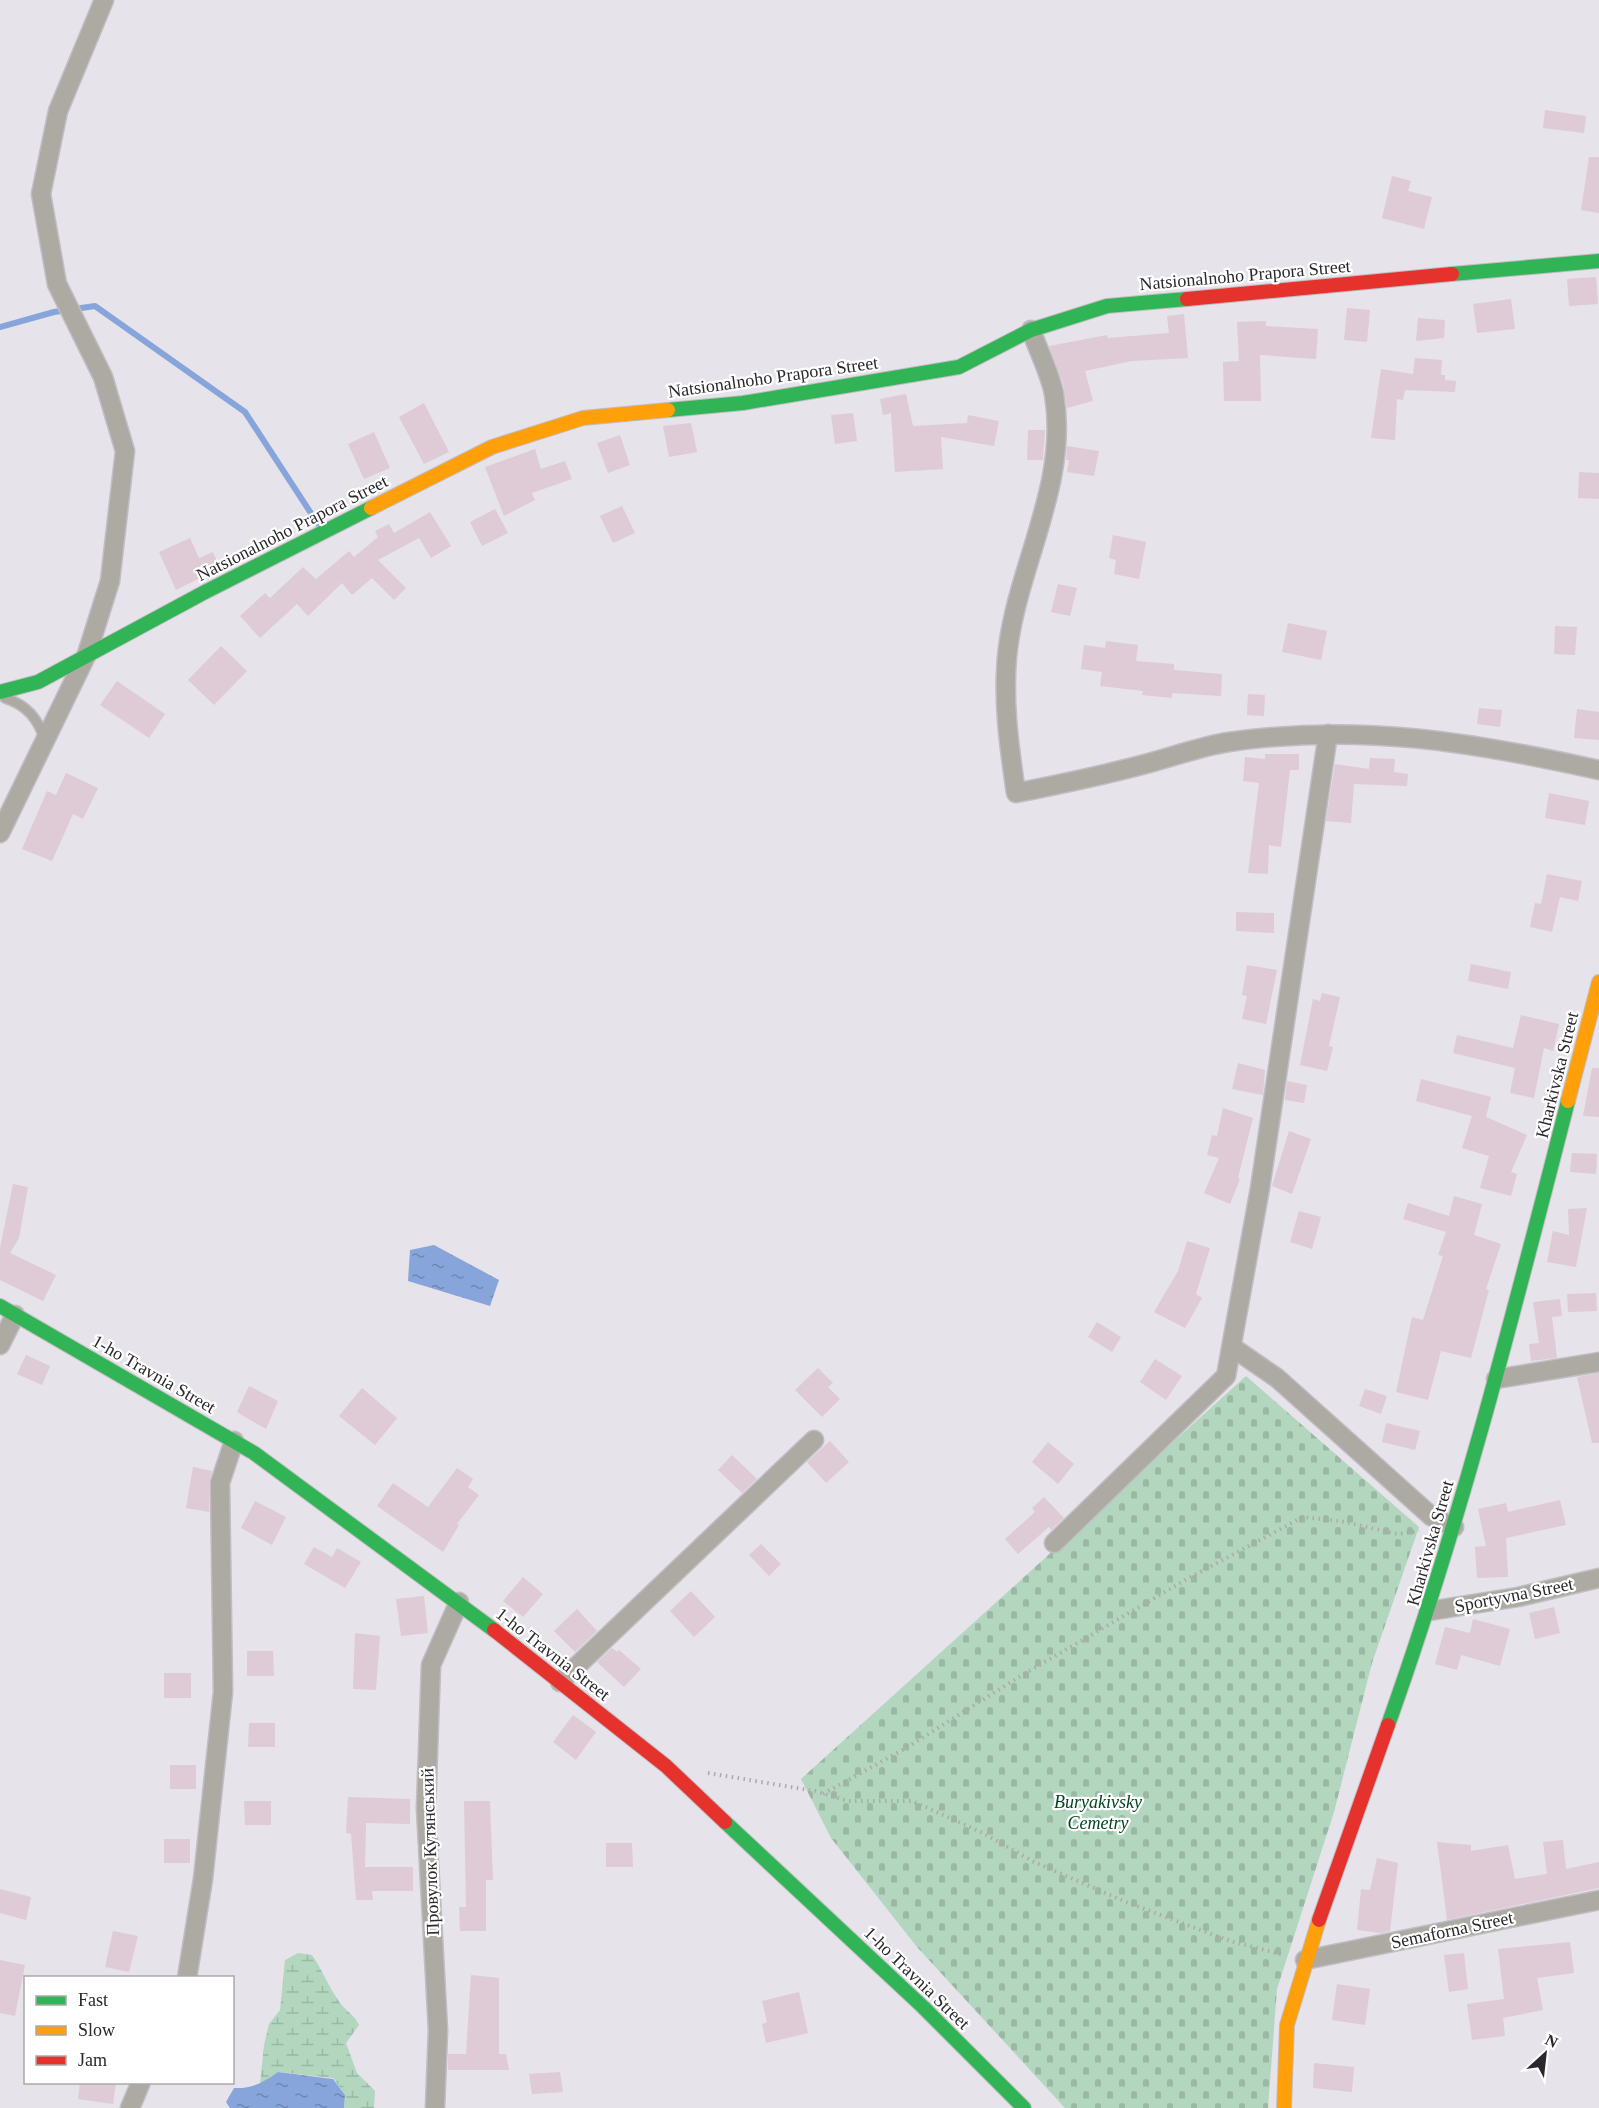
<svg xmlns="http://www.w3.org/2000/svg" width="1599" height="2108" font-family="Georgia,serif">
<defs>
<pattern id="wetland-marsh" width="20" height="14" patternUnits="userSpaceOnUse" patternTransform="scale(1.5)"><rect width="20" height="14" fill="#b3d6bf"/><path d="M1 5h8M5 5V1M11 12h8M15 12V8" fill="none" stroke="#9ab8a4"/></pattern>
<pattern id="cemetery-stones" width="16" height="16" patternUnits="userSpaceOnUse" patternTransform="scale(1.5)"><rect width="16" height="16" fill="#b3d6bf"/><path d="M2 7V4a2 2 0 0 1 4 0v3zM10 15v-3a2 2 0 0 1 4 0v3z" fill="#9ab8a4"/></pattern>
<pattern id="water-ripples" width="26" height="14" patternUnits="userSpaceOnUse" patternTransform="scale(1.5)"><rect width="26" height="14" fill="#88a5db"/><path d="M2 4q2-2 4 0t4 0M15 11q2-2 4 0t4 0" fill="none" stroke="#6f86b2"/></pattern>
</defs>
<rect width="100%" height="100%" fill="#e6e3ea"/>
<path fill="url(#wetland-marsh)" d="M298,1953l14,2c10,14 16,31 26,45 6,10 16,14 21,25l-13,18 11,30 18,18 -1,17h-30l1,-13 -12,-17 -54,-6 -19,12 4,-39 5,-21 11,-14 5,-50z"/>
<polygon fill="url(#cemetery-stones)" points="1246,1376 1419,1527 1372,1663 1334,1812 1277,1989 1268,2108 1065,2108 917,1947 831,1838 801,1779"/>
<g fill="url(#water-ripples)">
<polygon points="434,1245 499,1280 490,1306 408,1281 410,1250"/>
<path d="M278,2072l55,7 12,16 -1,13h-114l-4,-6 8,-14c18,1 30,-6 44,-16z"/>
</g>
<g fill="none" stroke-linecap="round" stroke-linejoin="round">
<polyline stroke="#88a5db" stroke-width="6" points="0,327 54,312 95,306 245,412 318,524 323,521"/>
</g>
<g fill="#decbd6">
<polygon points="1545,110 1586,116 1584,133 1543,128"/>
<polygon points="1589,157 1599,157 1599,213 1581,210"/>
<polygon points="1392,176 1411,181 1408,191 1432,197 1424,229 1382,218"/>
<polygon points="1596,277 1598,304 1569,306 1567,279"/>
<polygon points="1511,299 1515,329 1477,333 1473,304"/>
<polygon points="1347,308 1370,310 1367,342 1344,340"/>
<polygon points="1184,314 1188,358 1132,361 1085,371 1093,401 1067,408 1063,383 1049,346 1107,335 1108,338 1169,333 1167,316"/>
<polygon points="1418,318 1445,320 1444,338 1416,341"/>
<polygon points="1266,321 1266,326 1318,329 1316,359 1260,355 1261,401 1224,401 1223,362 1239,361 1237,322"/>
<polygon points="1415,358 1442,360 1441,375 1445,375 1445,380 1456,381 1455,392 1405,390 1403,400 1397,399 1395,440 1371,438 1381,369 1413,374"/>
<polygon points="906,394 913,426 967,423 968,415 999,421 994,446 941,437 943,469 895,472 891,413 883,415 880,399"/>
<polygon points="424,403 449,452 424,464 399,417"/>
<polygon points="853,413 857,441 835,444 831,415"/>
<polygon points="691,423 697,452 669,457 663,426"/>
<polygon points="1028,430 1045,430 1043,460 1027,460"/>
<polygon points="374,432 390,468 364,479 348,444"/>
<polygon points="620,435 630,465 608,473 597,443"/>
<polygon points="1067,446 1099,451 1094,476 1067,472 1069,460 1066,460"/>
<polygon points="535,449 541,469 565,461 572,479 532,493 535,500 504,516 485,467"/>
<polygon points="1579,472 1599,473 1599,499 1578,498"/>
<polygon points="622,506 635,533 613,543 600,516"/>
<polygon points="495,509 508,533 482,546 470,522"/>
<polygon points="430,512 451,546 431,558 419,538 378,560 406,588 394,600 372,578 352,595 342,583 308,616 297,604 260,638 240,616 265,593 270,598 303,567 316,579 349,551 354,557 378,537 375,531 389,524 394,533"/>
<polygon points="1113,535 1146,542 1139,579 1114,574 1116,560 1109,558"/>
<polygon points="190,538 199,558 213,552 220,568 176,590 159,552"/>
<polygon points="1058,584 1077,588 1070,616 1051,612"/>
<polygon points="1288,623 1327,631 1321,660 1282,652"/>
<polygon points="1555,626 1577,627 1575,655 1554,654"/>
<polygon points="1106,641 1138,645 1136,661 1174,664 1174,670 1222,674 1221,696 1172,693 1172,698 1142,695 1143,691 1100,686 1102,672 1081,669 1084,645 1105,648"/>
<polygon points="221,646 247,671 214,705 188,680"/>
<polygon points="117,681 165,714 149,738 100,705"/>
<polygon points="1248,694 1265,695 1264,716 1247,715"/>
<polygon points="1479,708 1502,710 1500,727 1477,724"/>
<polygon points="1577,709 1599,712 1599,740 1574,738"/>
<polygon points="1265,754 1299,754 1299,770 1290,770 1281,847 1269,845 1268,874 1248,873 1259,783 1243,781 1245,757 1265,759"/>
<polygon points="1370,758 1395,759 1394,772 1408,774 1407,786 1354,784 1351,823 1326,821 1335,764 1369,769"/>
<polygon points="66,773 98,788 83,819 73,814 52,861 22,849 47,791 56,795"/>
<polygon points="1549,793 1589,801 1585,825 1545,818"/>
<polygon points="1547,874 1582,881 1578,901 1560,897 1552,932 1530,927 1535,903 1541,904"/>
<polygon points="1236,912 1274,913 1274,933 1236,931"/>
<polygon points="1471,964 1511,972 1508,989 1468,981"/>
<polygon points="1247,965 1277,970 1266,1024 1242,1019 1247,996 1242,995"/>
<polygon points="1322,993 1340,997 1329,1046 1333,1047 1327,1071 1300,1065 1313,999 1320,1001"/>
<polygon points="1521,1015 1559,1024 1553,1051 1544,1048 1534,1098 1510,1093 1515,1068 1453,1053 1457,1035 1513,1048"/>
<polygon points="1238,1063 1265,1070 1263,1095 1232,1089"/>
<polygon points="1592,1068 1599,1068 1599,1117 1583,1116"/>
<polygon points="1421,1079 1491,1097 1486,1117 1527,1135 1511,1172 1517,1174 1511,1196 1480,1188 1489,1156 1462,1148 1472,1116 1416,1101"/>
<polygon points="1287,1081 1307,1085 1304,1103 1285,1100"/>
<polygon points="1223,1108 1253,1118 1238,1178 1240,1179 1230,1204 1204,1193 1219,1158 1207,1155 1212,1135 1217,1136"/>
<polygon points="1289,1131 1311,1139 1292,1194 1272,1186"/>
<polygon points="1572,1153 1597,1154 1596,1174 1570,1172"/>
<polygon points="13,1184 28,1187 19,1238 10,1253 56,1275 43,1301 0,1280 0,1248"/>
<polygon points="1454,1196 1482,1204 1474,1235 1501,1244 1486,1289 1489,1290 1471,1358 1441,1351 1428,1400 1396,1392 1412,1317 1423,1320 1443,1256 1438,1255 1446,1232 1403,1219 1408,1203 1449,1216"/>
<polygon points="1587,1208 1576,1267 1547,1262 1553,1231 1569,1235 1568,1209"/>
<polygon points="1299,1211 1321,1217 1312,1249 1290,1242"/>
<polygon points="1187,1241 1210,1248 1196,1294 1202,1298 1185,1328 1154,1312 1178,1271"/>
<polygon points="1596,1293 1597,1311 1568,1312 1567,1294"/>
<polygon points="1560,1299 1562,1316 1552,1317 1557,1358 1531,1361 1529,1344 1539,1343 1533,1302"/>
<polygon points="1097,1322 1121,1337 1112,1352 1088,1337"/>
<polygon points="26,1355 50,1366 42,1385 17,1374"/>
<polygon points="1155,1359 1182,1376 1166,1400 1140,1382"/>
<polygon points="818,1368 833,1383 828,1387 840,1399 822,1417 795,1390"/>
<polygon points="1599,1373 1599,1443 1592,1443 1577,1377"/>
<polygon points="249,1386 278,1401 266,1429 237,1412"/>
<polygon points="362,1388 397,1418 375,1445 339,1416"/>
<polygon points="1365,1389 1387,1396 1381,1414 1359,1406"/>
<polygon points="1386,1423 1420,1431 1415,1450 1382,1442"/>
<polygon points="830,1441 849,1462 826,1483 807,1462"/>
<polygon points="1048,1442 1074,1464 1058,1484 1032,1462"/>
<polygon points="732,1455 757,1479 742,1493 718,1470"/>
<polygon points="193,1467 212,1471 209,1483 209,1512 186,1508"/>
<polygon points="457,1468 473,1479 468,1487 479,1495 457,1524 459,1525 443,1552 377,1506 393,1483 428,1507"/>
<polygon points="1044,1497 1064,1518 1051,1530 1049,1527 1018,1554 1005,1539 1035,1512 1032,1508"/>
<polygon points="1560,1500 1566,1525 1506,1538 1508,1577 1477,1578 1475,1547 1486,1546 1478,1509 1506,1503 1508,1512"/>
<polygon points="255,1501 286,1517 272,1545 241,1528"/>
<polygon points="761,1544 781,1564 769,1576 749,1555"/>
<polygon points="314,1547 332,1557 337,1548 361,1562 345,1588 304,1564"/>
<polygon points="523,1577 543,1594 523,1617 503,1601"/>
<polygon points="691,1591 715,1617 694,1637 670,1611"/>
<polygon points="424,1596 428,1633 401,1636 396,1599"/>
<polygon points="1554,1607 1560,1633 1535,1639 1529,1613"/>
<polygon points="577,1609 597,1631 575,1652 554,1631"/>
<polygon points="1473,1619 1510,1629 1500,1666 1461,1655 1457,1670 1435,1664 1445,1627 1470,1633"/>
<polygon points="355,1633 380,1636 376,1690 353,1689"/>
<polygon points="612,1648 617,1652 619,1650 641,1669 624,1687 597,1662"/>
<polygon points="247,1651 273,1651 274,1676 247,1676"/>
<rect x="164" y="1673" width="27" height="25"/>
<polygon points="573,1715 596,1732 576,1760 553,1742"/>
<polygon points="249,1723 275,1723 275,1747 248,1747"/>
<rect x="170" y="1765" width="26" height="24"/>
<polygon points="348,1797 410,1799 410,1824 366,1823 365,1867 413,1867 413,1891 372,1891 373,1900 356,1900 351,1834 346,1833"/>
<polygon points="244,1801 271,1801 271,1825 245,1825"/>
<polygon points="464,1801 490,1801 493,1880 486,1880 486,1931 460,1931 459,1907 466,1907"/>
<rect x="164" y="1839" width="26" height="24"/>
<polygon points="1563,1840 1566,1869 1599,1862 1599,1888 1447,1920 1437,1842 1471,1845 1471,1851 1508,1845 1515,1879 1547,1874 1543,1842"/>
<polygon points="606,1843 632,1843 633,1867 606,1867"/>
<polygon points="1377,1858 1398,1863 1390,1931 1381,1933 1357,1930 1361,1889 1370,1890"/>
<polygon points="0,1889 31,1897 26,1920 0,1913"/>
<polygon points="113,1931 138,1936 129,1972 105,1967"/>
<polygon points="1570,1942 1574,1973 1537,1978 1543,2010 1503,2018 1505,2036 1472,2040 1467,2004 1504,1999 1498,1949"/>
<polygon points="1464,1953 1468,1989 1449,1992 1444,1955"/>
<polygon points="0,1960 25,1965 15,2016 0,2013"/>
<polygon points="471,1975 499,1978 499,2054 506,2054 509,2070 448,2070 448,2054 466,2054"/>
<polygon points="1337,1984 1370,1989 1365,2025 1332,2020"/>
<polygon points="799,1992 808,2033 766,2043 762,2024 767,2022 762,2001"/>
<polygon points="1314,2063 1354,2067 1352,2092 1313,2088"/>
<polygon points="560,2072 563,2092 532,2094 529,2074"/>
<polygon points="80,2082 116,2082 113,2104 78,2099"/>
</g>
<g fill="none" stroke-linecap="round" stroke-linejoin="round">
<defs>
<path id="lane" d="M5,698c22,7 33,21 40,42"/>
<g id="street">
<path d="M1031,330c7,20 19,43 23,64 15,89 -35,168 -46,254 -6,48 1,98 8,145 45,-9 89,-18 133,-30 26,-7 53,-17 80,-21 130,-19 244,0 370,28"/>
<polyline points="0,833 87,654 110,581 125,451 103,377 57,284 41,194 58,111 104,0"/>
<polyline points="0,1345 15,1315"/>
<polyline points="1232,1347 1277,1378 1431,1516 1454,1527"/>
<polyline points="1496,1379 1599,1362"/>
<polyline points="1054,1543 1226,1376 1260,1188 1328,734"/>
<polyline points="1429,1611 1518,1597 1599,1578"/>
<polyline points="560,1682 814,1440"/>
<polyline points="1305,1960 1599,1900"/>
<polyline points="187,1978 203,1879 223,1692 220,1483 234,1441"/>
<polyline points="130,2108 141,2082"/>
<polyline points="435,2108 438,2030 426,1808 431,1665 459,1602"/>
</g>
<g id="fast">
<polyline points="1452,274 1599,261"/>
<polyline points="668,410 743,403 959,367 1031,330 1107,306 1187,299"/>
<polyline points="0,692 38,682 205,592 371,508"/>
<polyline points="0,1306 254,1453 494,1630"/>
<path d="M1388,1725c73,-204 126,-414 180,-624"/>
<polyline points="725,1822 923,2007 1024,2108"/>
</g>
<g id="slow">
<polyline points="371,508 492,447 583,418 668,410"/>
<polyline points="1568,1101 1599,982"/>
<polyline points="1284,2108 1287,2025 1319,1920"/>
</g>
<g id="jam">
<polyline points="1187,299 1452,274"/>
<polyline points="494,1630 666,1766 725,1822"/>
<polyline points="1319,1920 1388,1725"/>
</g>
</defs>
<use href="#lane" stroke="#c0bec3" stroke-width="12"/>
<use href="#street" stroke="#c0bec3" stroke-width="21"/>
<use href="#fast" stroke="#c0bec3" stroke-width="16"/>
<use href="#slow" stroke="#c0bec3" stroke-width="16"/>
<use href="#jam" stroke="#c0bec3" stroke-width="16"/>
<g stroke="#adaaa9" stroke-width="4" stroke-dasharray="1.5 4.5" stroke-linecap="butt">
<polyline points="708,1773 815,1791 848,1801 912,1801 983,1833 1034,1862 1126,1902 1230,1941 1284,1955"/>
<polyline points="823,1794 906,1748 1019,1677 1189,1578 1303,1517 1340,1521 1398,1534 1419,1531"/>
</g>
<use href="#lane" stroke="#ada9a3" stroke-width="9"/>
<use href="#street" stroke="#ada9a3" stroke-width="18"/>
<use href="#fast" stroke="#30b455" stroke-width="14"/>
<use href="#slow" stroke="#ff9f0a" stroke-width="14"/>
<use href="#jam" stroke="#e5322d" stroke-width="14"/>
</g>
<g text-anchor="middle" stroke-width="4.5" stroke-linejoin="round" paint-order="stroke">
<g font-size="18" fill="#2a282c" stroke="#fff">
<text transform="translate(1245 275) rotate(-5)" y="6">Natsionalnoho Prapora Street</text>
<text transform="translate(773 377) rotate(-8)" y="6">Natsionalnoho Prapora Street</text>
<text transform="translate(292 528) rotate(-27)" y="6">Natsionalnoho Prapora Street</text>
<text transform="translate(1557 1075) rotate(-76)" y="6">Kharkivska Street</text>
<text transform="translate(154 1374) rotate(30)" y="6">1-ho Travnia Street</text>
<text transform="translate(1430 1543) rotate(-74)" y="6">Kharkivska Street</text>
<text transform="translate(1514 1595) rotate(-11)" y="6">Sportyvna Street</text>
<text transform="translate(553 1654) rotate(38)" y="6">1-ho Travnia Street</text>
<text transform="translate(430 1852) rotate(-92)" y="6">Провулок Кутянський</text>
<text transform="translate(1452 1930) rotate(-12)" y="6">Semaforna Street</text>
<text transform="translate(917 1978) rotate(44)" y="6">1-ho Travnia Street</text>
</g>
<g font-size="18" font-style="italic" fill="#00451f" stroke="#fff">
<text x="1098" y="1808">Buryakivsky<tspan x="1098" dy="21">Cemetry</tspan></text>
</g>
</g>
<rect x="24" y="1976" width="210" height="108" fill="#ffffff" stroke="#aaa9ab" stroke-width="1.5"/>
<rect x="36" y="1996" width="30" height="9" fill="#30b455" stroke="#aaa9ab" stroke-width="1.5"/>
<text x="78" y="2006" font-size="18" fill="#2a282c">Fast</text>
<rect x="36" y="2026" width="30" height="9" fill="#ff9f0a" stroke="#aaa9ab" stroke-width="1.5"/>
<text x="78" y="2036" font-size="18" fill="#2a282c">Slow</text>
<rect x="36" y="2056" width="30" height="9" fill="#e5322d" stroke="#aaa9ab" stroke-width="1.5"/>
<text x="78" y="2066" font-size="18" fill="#2a282c">Jam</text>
<g transform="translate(1545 2054) rotate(27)" stroke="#ffffff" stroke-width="4.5" paint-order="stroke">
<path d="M0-4.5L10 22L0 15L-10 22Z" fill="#2a282c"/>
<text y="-9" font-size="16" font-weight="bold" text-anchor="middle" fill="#2a282c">N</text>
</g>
</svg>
